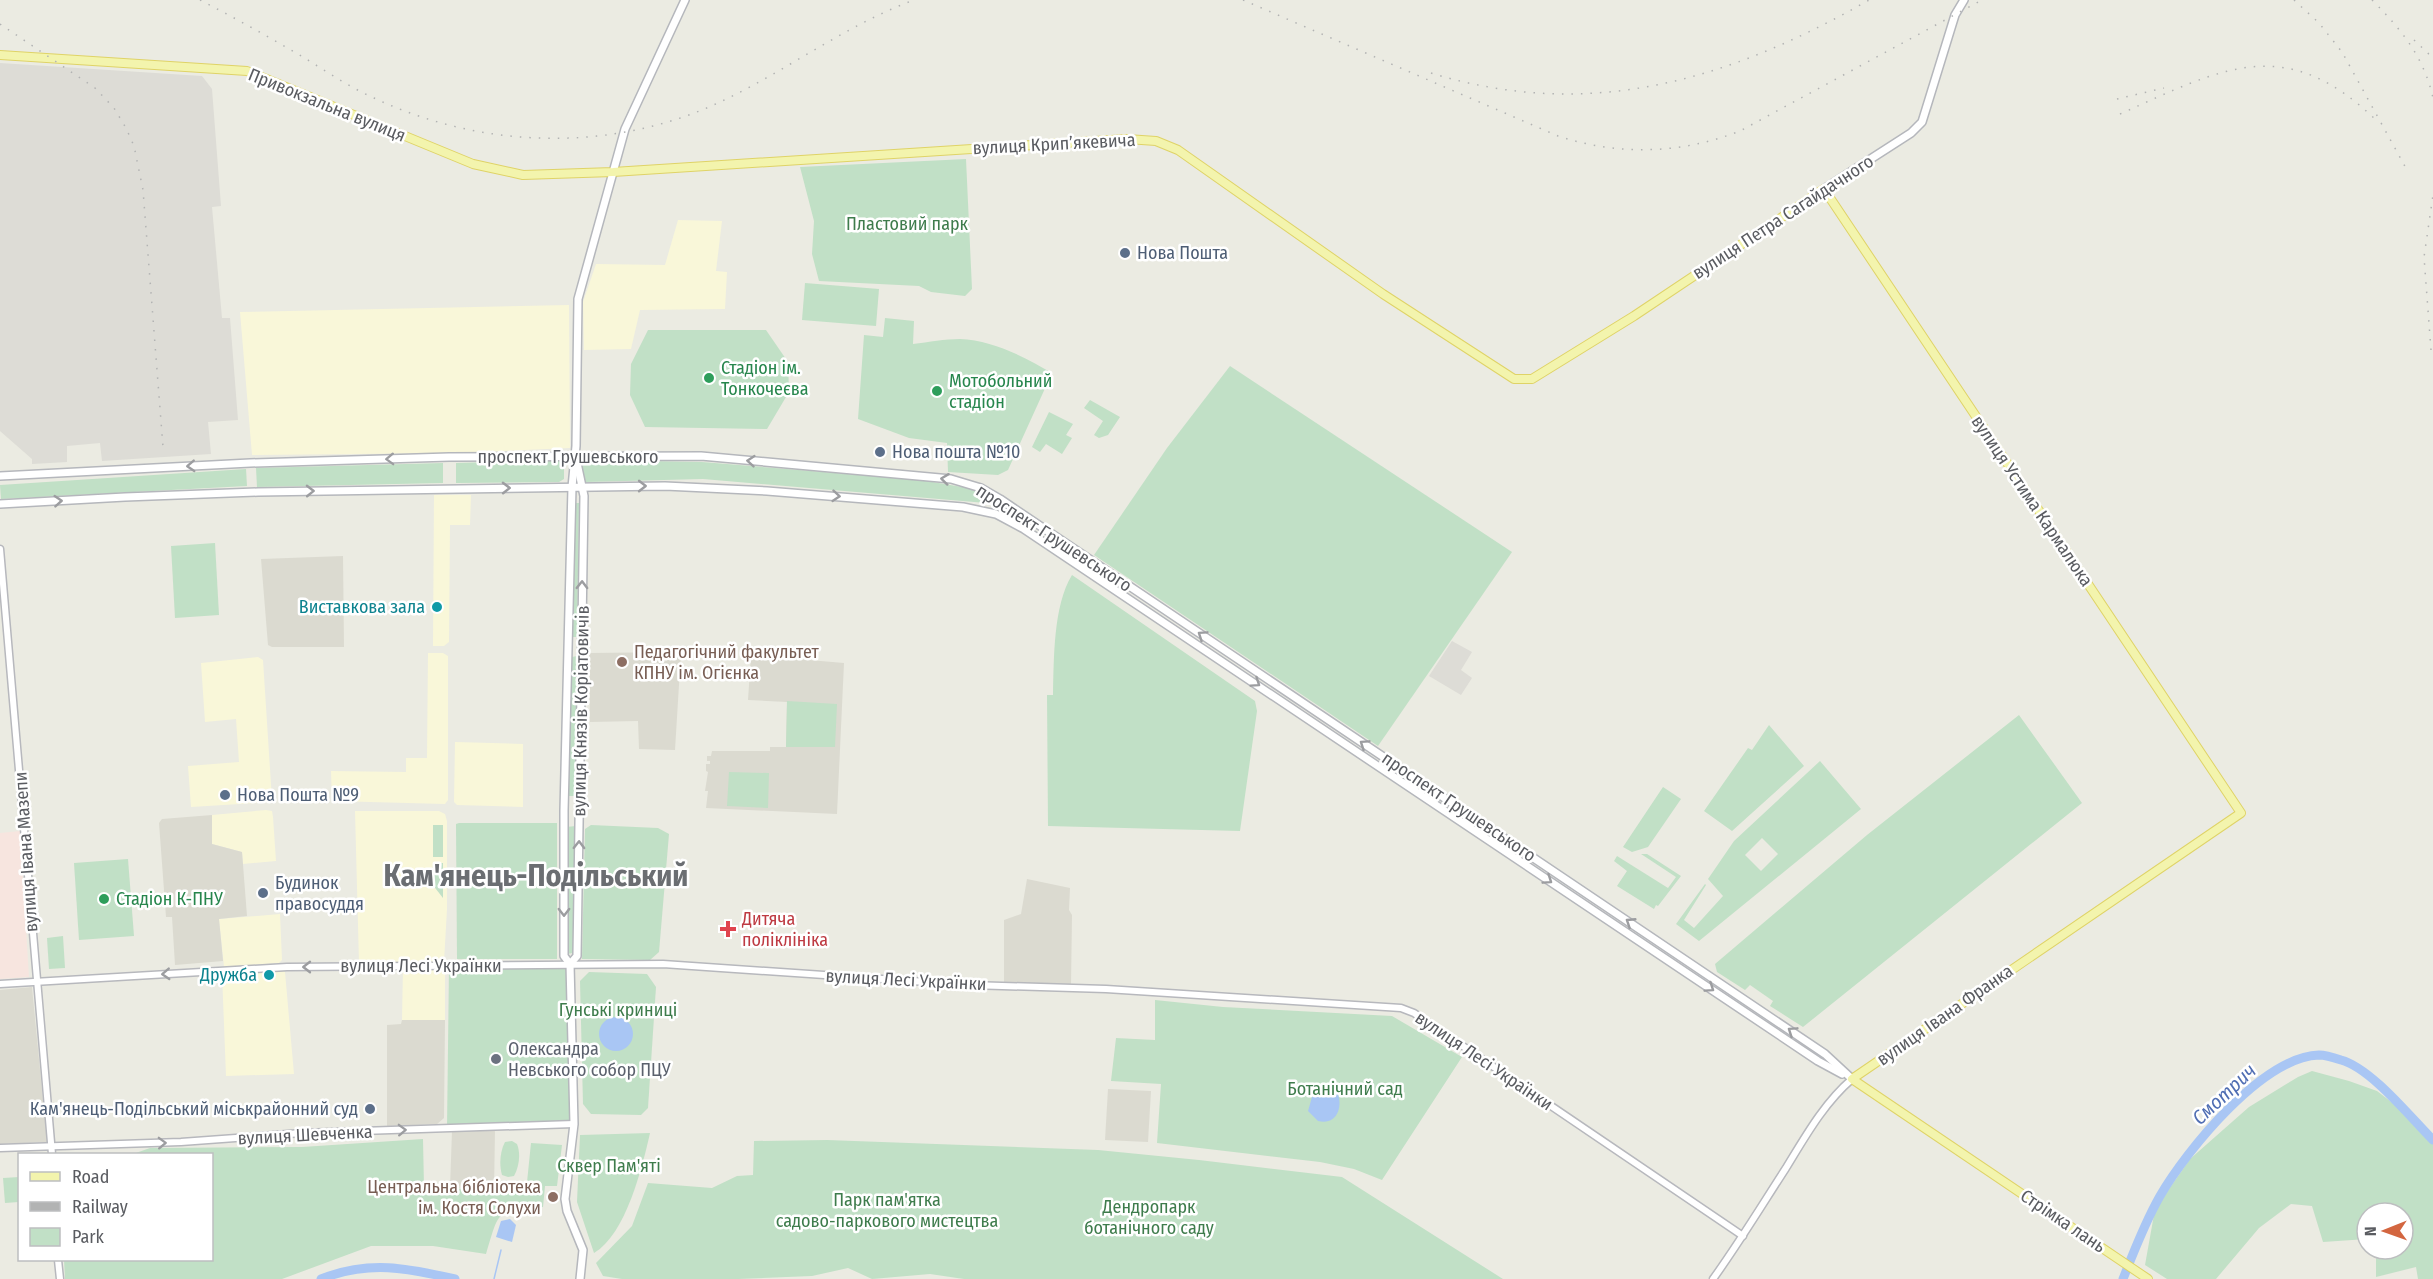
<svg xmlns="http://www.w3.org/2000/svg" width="2433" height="1279" font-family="'Fira Sans Condensed',sans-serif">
<rect width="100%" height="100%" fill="#ebebe2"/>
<g fill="#f9f7d9">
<polygon points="678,220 722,221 716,271 727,272 725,309 640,310 631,349 584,350 583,302 596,264 665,265"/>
<polygon points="569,305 570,448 460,453 252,455 240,312"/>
<polygon points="434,495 471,495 470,525 450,525 449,642 444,646 433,646"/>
<polygon points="428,653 443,653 448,656 448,800 445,804 332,801 331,771 406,772 406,758 427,758"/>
<polygon points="258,657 263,660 272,800 270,802 191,807 188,766 239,762 236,719 205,722 201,663"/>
<polygon points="455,742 523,744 523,807 457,805 454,802"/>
<polygon points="266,810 272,811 273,817 276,861 243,864 242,852 212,844 212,815"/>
<polygon points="355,811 439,811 445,814 447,821 447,909 444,962 359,963"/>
<polygon points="280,914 282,960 279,963 224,967 219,919"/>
<polygon points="403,967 442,968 445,970 445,1020 402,1020"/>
<polygon points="282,969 285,972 294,1074 226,1076 222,973"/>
</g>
<g fill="#dddcd6">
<polygon points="0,63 202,76 212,89 221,206 212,207 222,318 230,318 238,420 208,422 211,454 102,461 100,443 67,446 67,462 32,464 32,459 0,431"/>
<polygon points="1452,641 1472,652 1461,670 1472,678 1461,695 1429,676"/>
</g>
<g fill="#dbdad0">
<polygon points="343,556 344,647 272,647 268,645 261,559"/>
<polygon points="681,652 675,750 639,749 638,721 590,722 589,653"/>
<polygon points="751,655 844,663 837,814 706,808 708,791 705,791 708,772 706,771 706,764 710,764 710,761 707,761 707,756 711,756 712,751 770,751 770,747 786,747 787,702 748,700"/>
<polygon points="212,815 212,844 242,852 247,916 219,919 223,961 175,965 172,917 166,917 159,823 162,819"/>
<polygon points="1027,879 1070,888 1069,910 1072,915 1071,985 1004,984 1004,920 1021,914"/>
<polygon points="32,987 47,1142 0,1144 0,990"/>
<polygon points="402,1020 445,1020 444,1118 437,1124 387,1126 387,1025 401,1024"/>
<polygon points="1108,1089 1151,1091 1148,1142 1105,1140"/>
<polygon points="495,1130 494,1190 450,1188 452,1131"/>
</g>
<polygon fill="#f7e5df" points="20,831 29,977 0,979 0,833"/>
<g fill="#c1e0c6" fill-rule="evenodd">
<polygon points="966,159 972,289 965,296 931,292 919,286 819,281 812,254 814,221 800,167"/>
<polygon points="805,283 879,289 876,326 802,320"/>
<path d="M885,318l29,3 -1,23c16,-2 32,-5 47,-5 32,1 65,18 92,34l-44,97 -10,5 -50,-3 -1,-29 -38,-5 -51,-19 6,-84 19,2z"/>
<polygon points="648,330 766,330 788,362 789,392 767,429 645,427 630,395 631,364"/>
<polygon points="1230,366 1512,552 1378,746 1094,555 1167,448"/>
<polygon points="1090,400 1120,417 1108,435 1099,438 1094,435 1103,421 1084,408"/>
<polygon points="1049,412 1073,424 1066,435 1072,438 1062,454 1046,444 1040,452 1032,447"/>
<polygon points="559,460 564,463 564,479 559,482 456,483 456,463"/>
<polygon points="587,460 702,462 921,480 968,488 986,496 986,503 703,479 586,482 580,471 582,465"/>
<polygon points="443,463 443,483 257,487 256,468"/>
<polygon points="246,469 247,486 1,499 0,485"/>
<polygon points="575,503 579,503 577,637 572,637"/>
<polygon points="215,543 219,615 175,618 171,546"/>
<path d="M1072,575l183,126 2,10 -17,120 -192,-5 -1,-131h6c1,-36 0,-89 19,-120z"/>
<polygon points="577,656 575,796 568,796 572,657"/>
<polygon points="787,701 837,704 835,747 786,747"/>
<polygon points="2019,715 2082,803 1803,1027 1770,1006 1773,1001 1750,985 1745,990 1717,972 1715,964 1867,835"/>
<polygon points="1769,725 1804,766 1732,831 1704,811 1748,748 1752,750"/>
<path d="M1820,761l41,48 -162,132 -23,-17 29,-40 1,1 -22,35 10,8 29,-32 -15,-17 26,-38zM1762,838l16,16 -17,17 -16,-16z"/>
<polygon points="729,772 769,773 768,808 727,806"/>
<polygon points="1663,787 1681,799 1648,847 1632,852 1623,847"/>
<polygon points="459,823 557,823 557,959 457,959 456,824"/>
<rect x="433" y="825" width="10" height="32"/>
<polygon points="591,825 658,828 669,834 659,952 650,960 582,959 585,829"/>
<polygon points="576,826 573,953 567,954 566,827"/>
<polygon points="1641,854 1647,854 1681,876 1658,906 1656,905 1654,909 1617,886 1627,871 1614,861 1617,856 1668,888 1676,877"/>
<polygon points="128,859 134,936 79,940 74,863"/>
<polygon points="433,863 443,863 443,898 432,884"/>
<polygon points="63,936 65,968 49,969 47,938"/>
<polygon points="570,964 574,1124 447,1129 449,966"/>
<polygon points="589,972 647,974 656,987 648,1108 641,1115 591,1114 583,1104 580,981"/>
<polygon points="1155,1000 1223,1007 1392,1016 1462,1057 1382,1180 1354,1169 1320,1162 1157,1143 1161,1084 1111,1081 1116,1038 1155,1040"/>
<polygon points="2312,1071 2349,1081 2377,1091 2433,1134 2433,1279 2418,1279 2416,1267 2376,1277 2376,1249 2403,1249 2403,1213 2367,1213 2367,1239 2323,1242 2312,1206 2291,1204 2259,1228 2216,1279 2167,1279 2145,1265 2155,1209 2190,1159 2249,1107 2298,1077"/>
<path d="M650,1133c-8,35 -24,101 -56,120l-17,-51 3,-67z"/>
<path d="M423,1139l1,48 102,5 5,-49 31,2 -5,41h-12l-2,21c-48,5 -43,1 -57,47l-53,-8h-62l-89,33h-217l-1,-19h148v-106h-79l17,-6 152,-1z"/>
<polygon points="827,1140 1098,1150 1199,1160 1342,1177 1503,1279 964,1279 930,1274 872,1279 848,1268 812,1276 738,1279 622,1279 603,1276 596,1263 632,1226 648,1183 712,1188 737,1176 753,1175 754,1141"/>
<path d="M512,1141l5,3c4,10 2,23 -3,32l-6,1 -6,-2c-3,-10 -2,-24 3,-33z"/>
<polygon points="19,1177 19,1202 5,1203 3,1178"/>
</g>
<g fill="#a9c6f4">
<circle cx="616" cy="1034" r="17"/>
<path d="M1331,1089l6,3c7,15 -1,34 -19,29l-10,-10 4,-14z"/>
<polygon points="510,1219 516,1225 512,1242 496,1237 501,1221"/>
</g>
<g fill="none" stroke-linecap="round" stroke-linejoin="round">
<polyline stroke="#a9c6f4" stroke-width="1.5" points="494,1279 501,1250"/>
<g stroke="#a9c6f4" stroke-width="9">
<path d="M321,1279c48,-19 86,-11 134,0"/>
<path d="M2123,1279c11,-28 22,-57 37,-83 27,-46 102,-139 159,-141 7,0 16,3 22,5 30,8 70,58 92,80"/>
</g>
<defs>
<g id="tertiary">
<polyline points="0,549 52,1154"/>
<polyline points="0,984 287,967 663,964 970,985 1106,989 1401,1008 1414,1013 1743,1236"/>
<polyline points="0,1148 181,1142 302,1133 574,1124"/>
<polyline points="58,1260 60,1279"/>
<path d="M1713,1279c26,-36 49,-74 73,-111 19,-31 38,-65 66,-89"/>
</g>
<g id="secondary">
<polyline points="1824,189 1911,133 1922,122 1955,15 1964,0"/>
<polyline points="0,476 250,463 449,457 701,456 951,479 981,488 1000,499 1825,1054 1852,1079"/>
<polyline points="0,504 125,497 258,492 665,486 767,491 963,507 996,514 1024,529 1818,1061 1842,1074"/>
<polyline points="570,964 577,956 584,496 577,463"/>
<polyline points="580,1279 583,1250 567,1211 565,1199 574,1124 570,964 564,956 564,811 572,487 576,446 578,299 625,129 685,0"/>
</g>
<polyline id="primary" points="0,55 247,71 473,164 523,175 613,172 1127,139 1156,141 1178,150 1383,294 1514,379 1532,379 1634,316 1824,189 2241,813 1852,1079 2148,1279"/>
</defs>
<use href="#tertiary" stroke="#b7b8bd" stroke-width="9"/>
<use href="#secondary" stroke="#b5b7bc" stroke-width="10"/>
<use href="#primary" stroke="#dfd367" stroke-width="10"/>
<use href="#tertiary" stroke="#fff" stroke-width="6"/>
<use href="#secondary" stroke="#fff" stroke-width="7"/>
<use href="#primary" stroke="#f3f4ad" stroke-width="8"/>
<g stroke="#b2b3b3" stroke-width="1.5" stroke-dasharray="1.5 8" stroke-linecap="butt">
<path d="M200,0c35,18 69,37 103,57 23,14 46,30 71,41 104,49 228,55 335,9 71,-31 132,-80 205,-107"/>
<path d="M1243,0l315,136c61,20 123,18 182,-5l242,-131"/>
<polyline points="2294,0 2319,23 2342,52 2407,170"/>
<path d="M2372,0c29,29 52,57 61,98"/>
<polyline points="0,24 95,88 114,108 126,128 134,146 143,190 163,447"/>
<polyline points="2414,40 2433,58"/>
<path d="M1431,73c159,49 298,7 438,-73"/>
<polyline points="2117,99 2164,88"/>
<path d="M2120,114c103,-46 166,-83 259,9"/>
<polyline points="2431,350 2424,257 2433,195"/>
</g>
</g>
<defs><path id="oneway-chevron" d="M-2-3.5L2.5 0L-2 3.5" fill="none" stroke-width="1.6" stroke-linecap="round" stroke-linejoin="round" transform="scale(1.5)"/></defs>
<g stroke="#9c9da0">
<use href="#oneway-chevron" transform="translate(390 459) rotate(178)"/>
<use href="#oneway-chevron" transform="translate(751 461) rotate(-175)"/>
<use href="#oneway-chevron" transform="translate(191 466) rotate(177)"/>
<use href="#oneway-chevron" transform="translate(945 479) rotate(-173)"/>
<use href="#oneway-chevron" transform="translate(642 486)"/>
<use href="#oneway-chevron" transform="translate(506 488) rotate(-1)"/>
<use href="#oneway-chevron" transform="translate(310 491) rotate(-1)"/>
<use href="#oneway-chevron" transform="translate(836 496) rotate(5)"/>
<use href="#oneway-chevron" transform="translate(58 501) rotate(-4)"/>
<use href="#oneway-chevron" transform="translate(582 585) rotate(-89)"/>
<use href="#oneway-chevron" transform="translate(1202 635) rotate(-146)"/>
<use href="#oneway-chevron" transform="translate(1256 683) rotate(34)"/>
<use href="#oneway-chevron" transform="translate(1364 744) rotate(-146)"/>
<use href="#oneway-chevron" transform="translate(579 845) rotate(-89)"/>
<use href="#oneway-chevron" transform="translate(1548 880) rotate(34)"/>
<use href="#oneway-chevron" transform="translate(564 912) rotate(90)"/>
<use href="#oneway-chevron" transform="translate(1630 922) rotate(-147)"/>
<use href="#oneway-chevron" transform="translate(307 967) rotate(180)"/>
<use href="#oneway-chevron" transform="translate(166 974) rotate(177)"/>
<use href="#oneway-chevron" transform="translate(1710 988) rotate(34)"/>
<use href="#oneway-chevron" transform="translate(1792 1031) rotate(-146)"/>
<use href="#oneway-chevron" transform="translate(402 1130) rotate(-2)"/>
<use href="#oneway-chevron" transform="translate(162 1143) rotate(-2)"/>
</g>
<g fill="#5c6f8a" stroke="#fff" stroke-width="2">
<circle cx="1125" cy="253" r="6"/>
<circle cx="880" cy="452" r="6"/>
<circle cx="225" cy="795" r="6"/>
<circle cx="263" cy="893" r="6"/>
<circle cx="370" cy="1109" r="6"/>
</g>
<g fill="#2e9e5b" stroke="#fff" stroke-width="2">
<circle cx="709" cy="378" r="6"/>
<circle cx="937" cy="391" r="6"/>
<circle cx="104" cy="899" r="6"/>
</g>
<g fill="#0f9aa8" stroke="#fff" stroke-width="2">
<circle cx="437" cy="607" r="6"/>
<circle cx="269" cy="975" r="6"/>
</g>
<g fill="#8d6e63" stroke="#fff" stroke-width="2">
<circle cx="622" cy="662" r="6"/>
<circle cx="553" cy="1197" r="6"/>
</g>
<path fill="#e0444e" stroke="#fff" stroke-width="2" d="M725 920h6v6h6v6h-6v6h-6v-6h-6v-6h6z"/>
<circle fill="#6b7280" stroke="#fff" stroke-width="2" cx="496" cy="1059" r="6"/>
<g text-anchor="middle" stroke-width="5" stroke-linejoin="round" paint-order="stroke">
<g font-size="18" fill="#5a5c61" stroke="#fff">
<text transform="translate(327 105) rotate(22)" y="6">Привокзальна вулиця</text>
<text transform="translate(1054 144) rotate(-3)" y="6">вулиця Крипʼякевича</text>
<text transform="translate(1783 217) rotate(-33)" y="6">вулиця Петра Сагайдачного</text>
<text x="568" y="463">проспект Грушевського</text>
<text transform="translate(2032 501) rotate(56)" y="6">вулиця Устима Кармалюка</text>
<text transform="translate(1054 538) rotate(33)" y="6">проспект Грушевського</text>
<text transform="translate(581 711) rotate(-89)" y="6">вулиця Князів Коріатовичів</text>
<text transform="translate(1459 807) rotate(34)" y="6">проспект Грушевського</text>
<text transform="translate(26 852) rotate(-94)" y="6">вулиця Івана Мазепи</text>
<text x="421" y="972">вулиця Лесі Українки</text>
<text transform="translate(906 980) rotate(3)" y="6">вулиця Лесі Українки</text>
<text transform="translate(1945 1015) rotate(-35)" y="6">вулиця Івана Франка</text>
<text transform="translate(1484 1061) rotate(34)" y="6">вулиця Лесі Українки</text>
<text transform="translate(305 1135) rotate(-3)" y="6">вулиця Шевченка</text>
<text transform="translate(2063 1221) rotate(34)" y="6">Стрімка лань</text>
</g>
<g font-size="18" fill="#3e7c4c" stroke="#fff">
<text x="907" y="230">Пластовий парк</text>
<text x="618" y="1016">Гунські криниці</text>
<text x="1345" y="1095">Ботанічний сад</text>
<text x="609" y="1172">Сквер Пам'яті</text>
<text x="887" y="1206">Парк пам'ятка<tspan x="887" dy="21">садово-паркового мистецтва</tspan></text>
<text x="1149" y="1213">Дендропарк<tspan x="1149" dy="21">ботанічного саду</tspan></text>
</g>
<g font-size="18" fill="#4e5e75" stroke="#fff" text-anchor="start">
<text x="1137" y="259">Нова Пошта</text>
<text x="892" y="458">Нова пошта №10</text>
<text x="237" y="801">Нова Пошта №9</text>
<text x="275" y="889">Будинок<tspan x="275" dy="21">правосуддя</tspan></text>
<text x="358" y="1115" text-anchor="end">Кам'янець-Подільський міськрайонний суд</text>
</g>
<g font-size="18" fill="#27864d" stroke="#fff" text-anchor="start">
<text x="721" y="374">Стадіон ім.<tspan x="721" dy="21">Тонкочеєва</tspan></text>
<text x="949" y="387">Мотобольний<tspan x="949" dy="21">стадіон</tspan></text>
<text x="116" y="905">Стадіон К-ПНУ</text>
</g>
<g font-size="18" fill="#0d838f" stroke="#fff" text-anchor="end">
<text x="425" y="613">Виставкова зала</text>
<text x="257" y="981">Дружба</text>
</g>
<g font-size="18" fill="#785e54" stroke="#fff" text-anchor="start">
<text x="634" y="658">Педагогічний факультет<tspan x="634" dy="21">КПНУ ім. Огієнка</tspan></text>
<text x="541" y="1193" text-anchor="end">Центральна бібліотека<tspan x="541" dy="21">ім. Костя Солухи</tspan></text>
</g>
<g font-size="18" fill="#be3a42" stroke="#fff" text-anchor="start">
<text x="742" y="925">Дитяча<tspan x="742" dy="21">поліклініка</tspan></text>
</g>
<g font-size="18" fill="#5b616d" stroke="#fff" text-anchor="start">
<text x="508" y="1055">Олександра<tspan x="508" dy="21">Невського собор ПЦУ</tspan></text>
</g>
<g font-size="20" font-style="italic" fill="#506eb3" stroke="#fff">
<text transform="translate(2224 1094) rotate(-43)" y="7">Смотрич</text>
</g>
<g font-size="30" font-weight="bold" fill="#6b6e72" stroke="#fff">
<text x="536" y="886">Кам'янець-Подільський</text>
</g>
</g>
<rect x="18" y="1153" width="195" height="108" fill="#ffffff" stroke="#bdbec0" stroke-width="1.5"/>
<rect x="30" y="1172" width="30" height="9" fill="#f3f4ad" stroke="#bdbec0" stroke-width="1.5"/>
<text x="72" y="1183" font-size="18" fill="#5a5c61">Road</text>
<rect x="30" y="1202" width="30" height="9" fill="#b2b3b3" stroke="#bdbec0" stroke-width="1.5"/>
<text x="72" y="1213" font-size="18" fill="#5a5c61">Railway</text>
<rect x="30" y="1228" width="30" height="18" fill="#c1e0c6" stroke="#bdbec0" stroke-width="1.5"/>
<text x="72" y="1243" font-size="18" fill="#5a5c61">Park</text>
<g transform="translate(2385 1231) rotate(269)"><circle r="28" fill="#ffffff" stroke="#bdbec0" stroke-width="1.5"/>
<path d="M0-4.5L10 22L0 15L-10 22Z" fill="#d36640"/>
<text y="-9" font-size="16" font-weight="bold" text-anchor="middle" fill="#5a5c61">N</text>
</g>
</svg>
